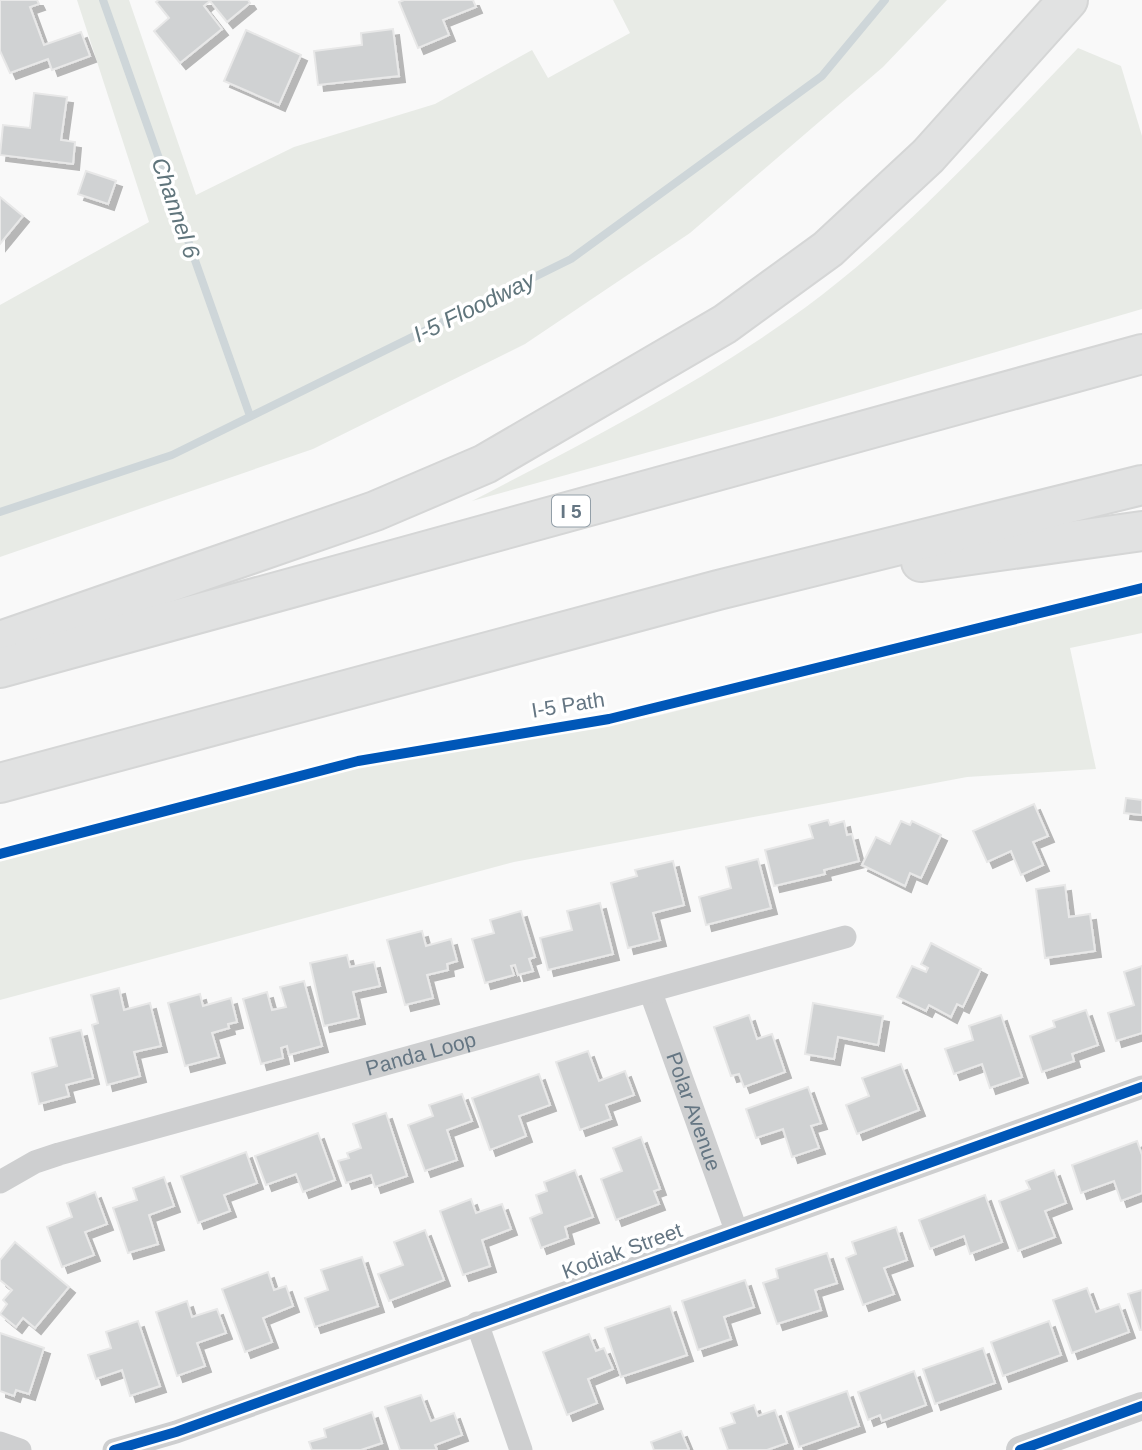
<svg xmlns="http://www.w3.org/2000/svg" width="1142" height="1450" font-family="Arial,sans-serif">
<defs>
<filter id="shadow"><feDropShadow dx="6" dy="6" stdDeviation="0" flood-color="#0004"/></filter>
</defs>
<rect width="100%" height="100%" fill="#f9f9f9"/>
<g fill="#e8ebe6">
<polygon points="77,0 129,0 196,195 294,147 435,104 532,50 548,78 630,33 613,0 947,0 883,67 690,233 525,344 313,449 0,557 0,305 149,222"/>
<path d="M1078,48l43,18 21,70v173l-370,109 -300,83c115,-60 230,-118 334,-194 101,-75 185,-168 272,-259z"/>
<polygon points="1142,594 1142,633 1070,648 1096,769 967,777 514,862 0,1000 0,861 346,770 656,716"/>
</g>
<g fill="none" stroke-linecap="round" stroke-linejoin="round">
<g stroke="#ced6d9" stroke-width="8">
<polyline points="103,0 250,416"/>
<polyline points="0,512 172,455 571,259 822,76 885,0"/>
</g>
</g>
<g fill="#d0d2d3" stroke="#e8e8e8" stroke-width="2" filter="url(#shadow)">
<polygon points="0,0 37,0 39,4 30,7 44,45 81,32 90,56 52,70 48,59 10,73 0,51"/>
<polygon points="159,0 248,0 250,3 227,22 210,1 204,6 222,29 180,63 154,31 169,18 156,2"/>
<polygon points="404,0 473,0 476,7 443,20 449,35 418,48 399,2"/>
<polygon points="393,29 399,76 318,85 314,51 362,45 361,33"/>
<polygon points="246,30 301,55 279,105 224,81"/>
<polygon points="34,93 67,97 61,140 75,142 73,164 0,155 3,125 30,128"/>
<polygon points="86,171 116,181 108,204 78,194"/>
<polygon points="0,197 23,216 0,244"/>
<polygon points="1126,798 1142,800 1142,815 1124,813"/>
<polygon points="1034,804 1048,836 1033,842 1043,865 1021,875 1011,851 987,862 973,831"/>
<polygon points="828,820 830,825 844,821 847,835 852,834 859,861 824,870 825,874 774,886 765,850 813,838 809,825"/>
<polygon points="901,821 910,825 912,821 941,835 921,878 910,873 905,886 862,865 876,837 890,844"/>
<polygon points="758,859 771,908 706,925 699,897 731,888 726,867"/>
<polygon points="673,861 684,905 653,913 660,940 628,948 611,883 637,876 635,870"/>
<polygon points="1065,885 1069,917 1090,914 1095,951 1045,958 1036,889"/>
<polygon points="600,903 613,954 548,970 540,938 572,930 567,911"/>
<polygon points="521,911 535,957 529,959 533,971 518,975 515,965 511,966 514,975 485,983 472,939 494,933 490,920"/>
<polygon points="422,931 426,946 451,939 457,961 447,964 448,970 427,975 433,998 405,1005 387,940"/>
<polygon points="931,943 981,969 963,1007 957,1004 951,1017 929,1005 926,1011 897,997 912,966 926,972 928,968 921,964"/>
<polygon points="347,955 350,967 374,962 380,986 353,992 359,1018 324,1026 310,963"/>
<polygon points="1142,966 1142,1033 1116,1041 1108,1013 1134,1005 1124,972"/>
<polygon points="304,981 322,1046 289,1055 287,1046 281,1048 283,1058 261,1064 243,999 267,992 272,1010 286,1007 280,987"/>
<polygon points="119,988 124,1010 150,1003 161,1046 134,1052 140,1076 107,1085 92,1025 98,1023 91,995"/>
<polygon points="200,994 203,1006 231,998 237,1022 228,1024 229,1028 212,1033 219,1057 185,1066 168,1003"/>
<polygon points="813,1003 883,1016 878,1045 838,1037 834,1059 805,1054"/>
<polygon points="1086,1010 1098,1045 1072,1054 1074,1061 1042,1072 1030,1036 1055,1027 1053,1021"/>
<polygon points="749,1015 757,1039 772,1034 785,1072 744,1087 739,1074 731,1076 714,1027"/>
<polygon points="1001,1015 1022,1077 990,1088 982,1064 954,1074 945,1049 973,1040 969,1026"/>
<polygon points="81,1030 93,1078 66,1085 69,1096 39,1104 32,1073 57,1066 50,1038"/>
<polygon points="588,1051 599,1081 625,1071 634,1095 606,1105 611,1119 580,1130 556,1062"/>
<polygon points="901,1064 919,1110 857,1134 846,1105 869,1096 862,1078"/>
<polygon points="539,1074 550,1105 519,1116 526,1136 490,1150 472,1098"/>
<polygon points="808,1087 821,1123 811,1126 819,1148 792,1157 783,1129 756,1138 746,1109"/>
<polygon points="462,1094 472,1121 447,1130 457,1160 425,1171 408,1125 433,1116 429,1105"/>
<polygon points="386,1113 407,1176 375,1187 371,1175 346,1183 338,1161 349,1158 347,1153 361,1148 353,1124"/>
<polygon points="318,1133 335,1180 303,1192 296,1174 266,1185 255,1156"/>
<polygon points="641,1137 660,1189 654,1191 659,1204 616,1220 601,1179 622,1171 613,1148"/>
<polygon points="1137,1141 1142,1155 1142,1193 1121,1201 1114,1181 1081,1193 1072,1165"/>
<polygon points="246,1152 257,1183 224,1195 230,1211 198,1223 181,1176"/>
<polygon points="575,1170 593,1217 565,1227 568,1238 541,1248 530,1218 542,1213 536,1195 547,1191 544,1182"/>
<polygon points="1054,1170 1066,1203 1045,1211 1055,1237 1018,1251 999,1201 1030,1189 1026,1181"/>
<polygon points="164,1177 174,1206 149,1215 158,1244 128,1253 113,1208 137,1200 133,1188"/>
<polygon points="95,1192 107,1224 85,1232 94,1255 62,1267 47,1227 72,1217 67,1203"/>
<polygon points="985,1195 1002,1242 970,1254 964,1236 930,1249 919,1220"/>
<polygon points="471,1199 476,1213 502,1204 511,1229 482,1240 490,1266 463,1275 440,1211"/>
<polygon points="896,1227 907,1260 884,1268 894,1294 863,1305 846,1258 856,1254 852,1242"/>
<polygon points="425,1230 444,1280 389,1301 378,1274 403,1265 394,1242"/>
<polygon points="15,1242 69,1287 35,1328 23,1318 16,1327 0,1314 7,1304 3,1300 12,1290 0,1280 0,1260"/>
<polygon points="827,1253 837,1283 815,1290 821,1310 777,1324 763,1283 778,1278 776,1269"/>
<polygon points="362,1257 378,1306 315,1327 305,1298 328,1290 321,1270"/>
<polygon points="268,1272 274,1290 286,1286 293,1306 263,1318 272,1342 245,1352 222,1289"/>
<polygon points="745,1280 754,1307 724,1317 731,1339 698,1350 682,1301"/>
<polygon points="1087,1288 1096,1312 1119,1304 1129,1332 1072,1353 1053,1300"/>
<polygon points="1142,1290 1142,1330 1140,1330 1128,1294"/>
<polygon points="187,1301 192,1317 217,1309 226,1333 197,1343 205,1366 177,1376 156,1312"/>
<polygon points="670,1306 687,1355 621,1377 605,1328"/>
<polygon points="138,1321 160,1386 130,1396 122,1370 96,1379 88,1355 111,1348 106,1332"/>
<polygon points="1049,1321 1061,1355 1003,1376 991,1342"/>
<polygon points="0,1333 44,1348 29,1394 16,1390 14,1396 0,1391"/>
<polygon points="589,1334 596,1351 604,1348 613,1369 588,1379 597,1403 567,1415 543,1352"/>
<polygon points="983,1348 995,1383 935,1404 923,1369"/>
<polygon points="914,1371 926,1405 882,1421 880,1415 868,1420 858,1392"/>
<polygon points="847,1391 859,1426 799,1447 787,1412"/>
<polygon points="421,1395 431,1421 454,1413 462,1435 435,1445 437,1450 400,1450 385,1407"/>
<polygon points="754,1405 758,1416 775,1410 787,1443 767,1450 728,1450 720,1428 735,1423 731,1413"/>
<polygon points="372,1412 382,1443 361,1450 312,1450 309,1442 326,1437 324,1429"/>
<polygon points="681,1431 689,1450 654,1450 651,1442"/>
</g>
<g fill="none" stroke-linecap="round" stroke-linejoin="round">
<defs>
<g id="motorway">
<polyline points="921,562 1142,531"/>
<polyline points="0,641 375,511 485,464 725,324 828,249 928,156 1068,0"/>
<polyline points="0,668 1142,354"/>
<polyline points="0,783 718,590 1142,485"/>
</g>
</defs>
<use href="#motorway" stroke="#d5d6d6" stroke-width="42"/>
<g stroke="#cecfd0" stroke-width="23">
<path id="s1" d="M651,993l85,237"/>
<path id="s2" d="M0,1182l35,-20 24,-8 786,-217"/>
<polyline points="477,1323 521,1450"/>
<polyline points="0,1443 20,1450"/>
<polyline points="114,1450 176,1432 1142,1087"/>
</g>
<polyline stroke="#cecfd0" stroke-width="28" points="1020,1450 1142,1406"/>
<use href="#motorway" stroke="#e1e2e2" stroke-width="38"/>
<defs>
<g id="cycleway">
<polyline points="0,854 358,761 609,719 1142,588"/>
<polyline points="114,1450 176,1432 1142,1087"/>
<polyline points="1020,1450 1142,1406"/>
</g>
</defs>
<use href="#cycleway" stroke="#fff" stroke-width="15"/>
<use href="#cycleway" stroke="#0057b8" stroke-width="10"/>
</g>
<g text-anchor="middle" stroke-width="7" stroke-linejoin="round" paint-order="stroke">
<rect fill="#fff" stroke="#939fa8" stroke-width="2" x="552" y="495.5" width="38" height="31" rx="5"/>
<g font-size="19" font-weight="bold" fill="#657683">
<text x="571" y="518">I 5</text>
</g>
<g font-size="21" fill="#657683" stroke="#fff">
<text transform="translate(568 705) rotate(-9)" y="7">I-5 Path</text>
<text dy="7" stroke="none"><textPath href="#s2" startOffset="441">Panda Loop</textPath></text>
<text dy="7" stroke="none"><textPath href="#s1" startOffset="126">Polar Avenue</textPath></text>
<text transform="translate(622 1251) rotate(-20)" y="7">Kodiak Street</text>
</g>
<g font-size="23" font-style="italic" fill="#60757c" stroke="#fff">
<text transform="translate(176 208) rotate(71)" y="8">Channel 6</text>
<text transform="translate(474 307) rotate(-26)" y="8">I-5 Floodway</text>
</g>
</g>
</svg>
